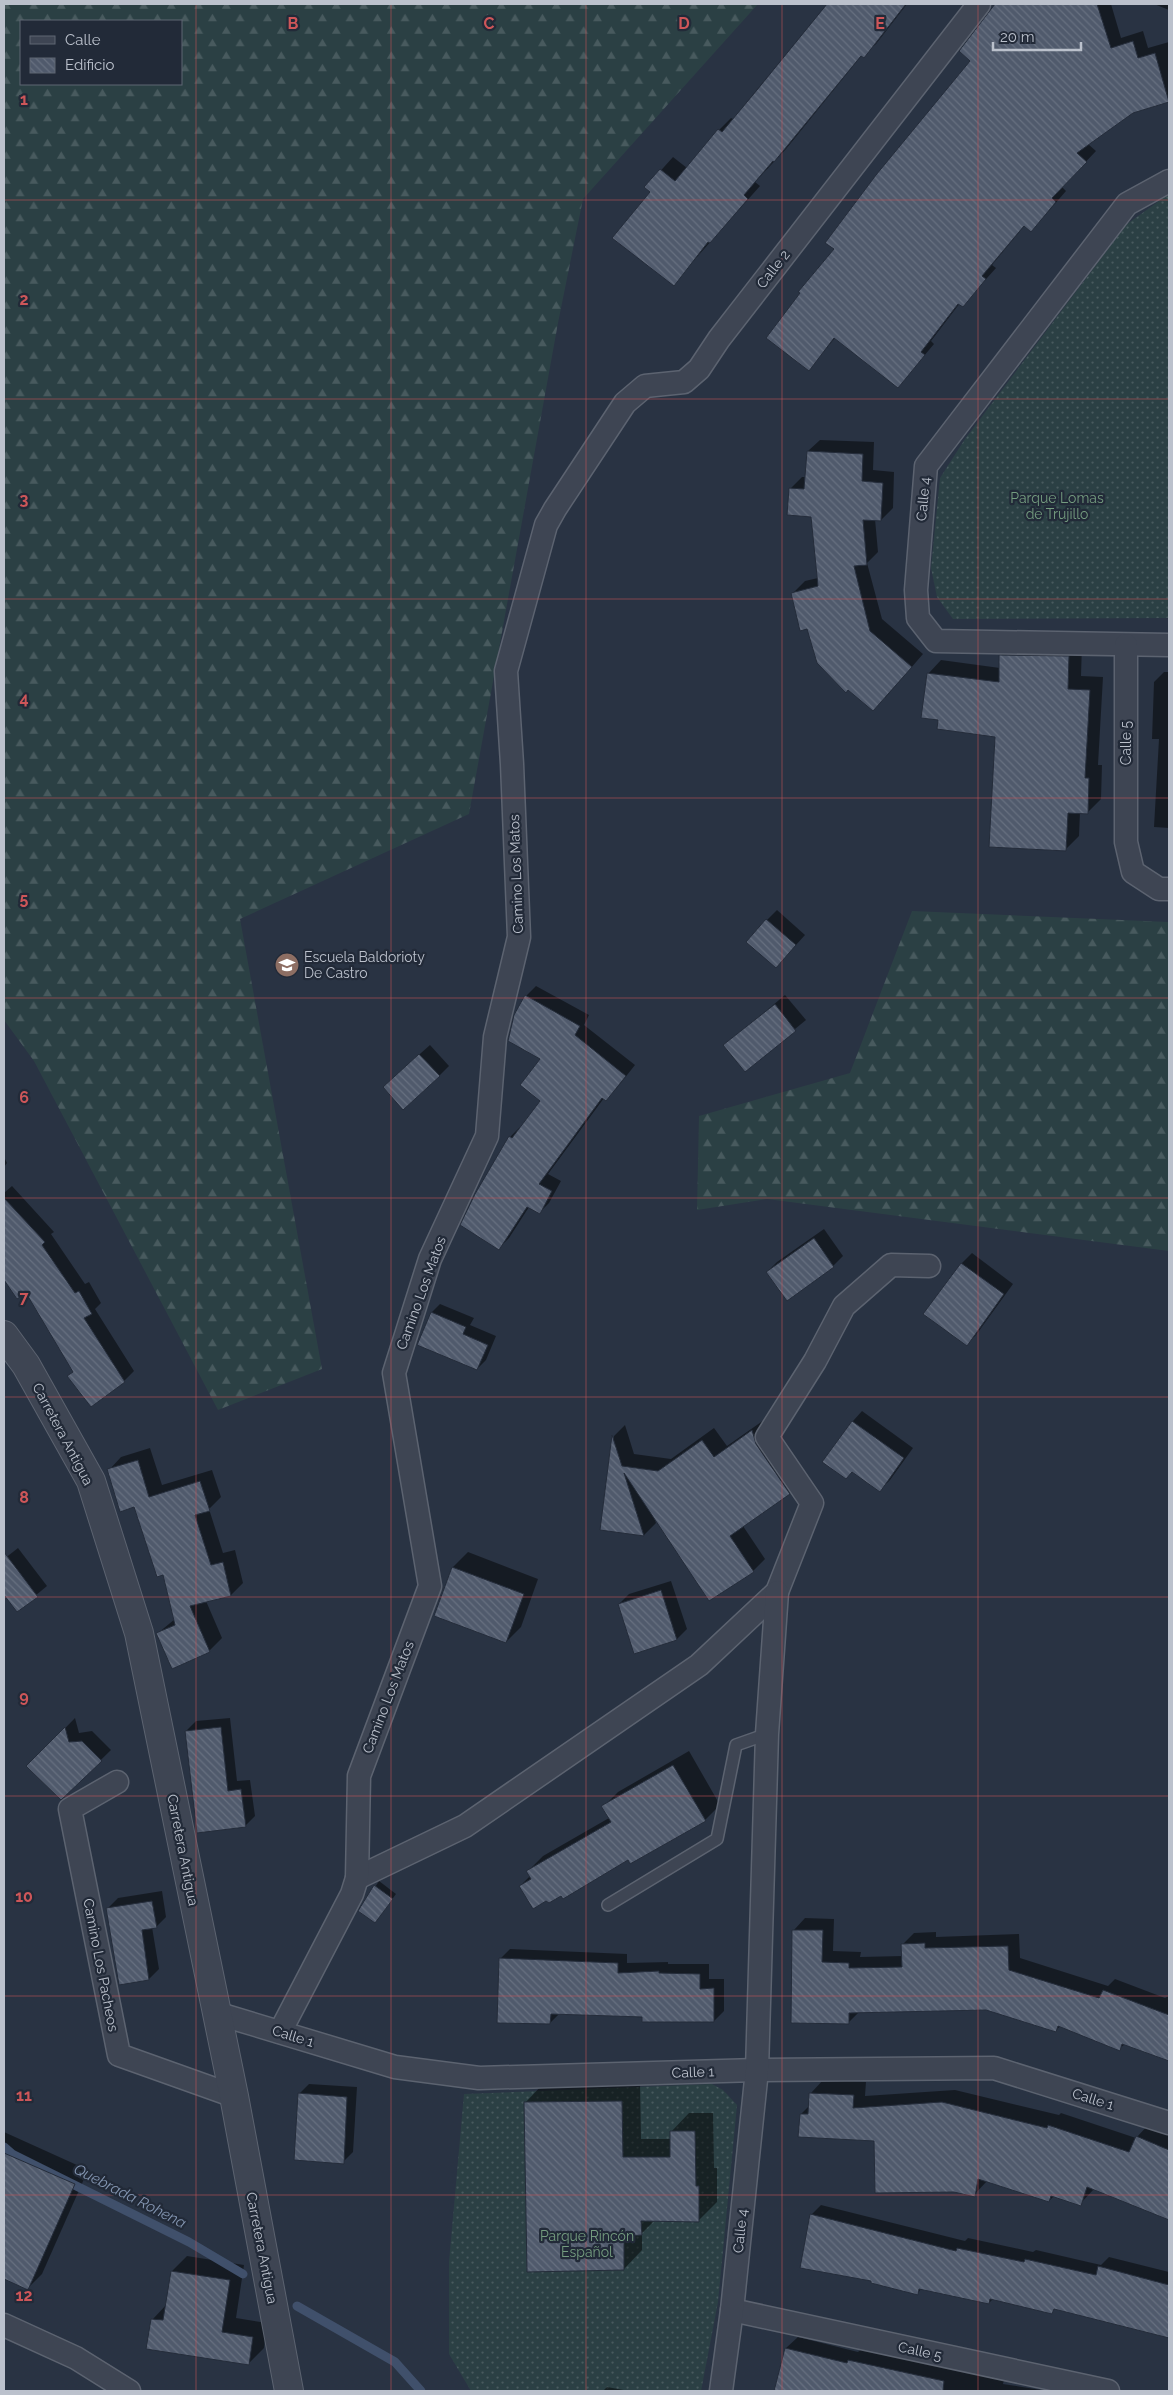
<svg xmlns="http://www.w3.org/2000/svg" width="1173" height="2395" font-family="Raleway,sans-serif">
<defs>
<pattern id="grass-dots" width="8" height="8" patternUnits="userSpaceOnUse" patternTransform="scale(1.25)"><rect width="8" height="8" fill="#2b4044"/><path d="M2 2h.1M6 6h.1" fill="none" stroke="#485a5e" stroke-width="1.8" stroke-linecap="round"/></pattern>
<pattern id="forest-firs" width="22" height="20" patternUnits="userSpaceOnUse" patternTransform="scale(1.25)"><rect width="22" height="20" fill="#2b4044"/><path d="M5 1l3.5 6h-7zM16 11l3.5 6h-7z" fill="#485a5e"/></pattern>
<pattern id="building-back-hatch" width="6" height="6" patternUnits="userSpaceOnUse" patternTransform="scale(1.25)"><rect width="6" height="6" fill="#505a6c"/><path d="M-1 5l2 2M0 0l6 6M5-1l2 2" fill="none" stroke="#677080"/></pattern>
</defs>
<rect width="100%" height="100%" fill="#293343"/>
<g fill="url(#grass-dots)">
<polygon points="1169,194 1169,618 953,619 937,597 931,568 940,478 965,439 1127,224"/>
<polygon points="712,2084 723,2090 737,2105 718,2302 701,2391 471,2391 449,2354 449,2262 464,2094"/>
</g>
<g fill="url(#forest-firs)" fill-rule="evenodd">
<path d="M4,4h754l-175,195 -25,124 -89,491 -229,105 82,450 -104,41 -184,-349 -30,-41zM21,21h160v63h-160z"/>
<polygon points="912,911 1169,922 1169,1251 767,1199 697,1210 699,1116 850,1073"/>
</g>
<g fill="#0007">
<polygon points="827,4 907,4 876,44 862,55 786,149 755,182 760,186 673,284 652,191 646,187 673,157 687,168 719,130 731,118 733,119"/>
<polygon points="997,4 1111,4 1121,38 1143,31 1148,48 1169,42 1169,100 1132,112 1088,144 1096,151 1062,187 1066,191 1041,220 1025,225 992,265 996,268 962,306 960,303 931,341 934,344 898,387 835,338 809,369 836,249 972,60 961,51"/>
<polygon points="1154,4 1169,4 1169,10"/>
<polygon points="820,440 874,442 873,470 894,472 893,508 881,520 875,519 878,552 867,563 882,619 923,654 885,698 808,628 793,593 805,581 818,578 812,516 790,489 802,477 806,477 808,451"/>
<polygon points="1014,642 1082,644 1081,676 1103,677 1098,765 1102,765 1101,799 1087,813 1080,812 1079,836 1065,850 996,736 939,719 928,674 941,660 1000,668 1000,656"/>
<polygon points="1164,672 1169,672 1169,828 1154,827 1159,739 1152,739 1154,682"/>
<polygon points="777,910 805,935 776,967 767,920"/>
<polygon points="536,986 589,1015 584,1025 635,1065 616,1089 606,1099 604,1098 548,1174 561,1181 549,1203 539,1213 529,1207 509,1238 499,1248 510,1137 520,1127 521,1128 542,1101 542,1059 526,996"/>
<polygon points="785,995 806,1020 745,1070 725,1045"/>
<polygon points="430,1045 449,1066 439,1076 394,1077"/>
<polygon points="4,1157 7,1163 4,1167"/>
<polygon points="12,1186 54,1232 51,1234 85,1284 89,1282 101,1303 95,1309 134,1371 124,1381 69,1376 74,1371 26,1292 18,1297 4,1278 4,1193"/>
<polygon points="824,1229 843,1256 833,1266 787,1299 767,1272 777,1262"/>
<polygon points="972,1253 1013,1284 976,1335 966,1345 925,1314 962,1263"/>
<polygon points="440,1304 474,1318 470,1325 496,1336 486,1360 477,1369 432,1312"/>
<polygon points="862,1411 913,1448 890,1480 880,1490 853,1471 846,1478 823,1462 853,1421"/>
<polygon points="764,1420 768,1432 801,1481 789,1493 743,1526 765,1559 753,1571 654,1517 656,1523 644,1535 601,1529 614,1436 625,1425 634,1454 671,1459 714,1428 727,1446"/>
<polygon points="150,1448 162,1485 212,1470 221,1497 209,1509 223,1553 235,1550 243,1583 231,1595 206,1601 222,1638 209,1651 158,1633 175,1619 164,1574 135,1506 109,1470 121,1457"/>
<polygon points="18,1548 47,1586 17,1611 4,1593 4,1559"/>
<polygon points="468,1552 538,1579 521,1627 506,1642 453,1567"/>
<polygon points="671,1581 687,1629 677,1639 619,1604 629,1594"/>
<polygon points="75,1718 79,1733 92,1731 111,1750 61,1799 28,1766"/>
<polygon points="230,1718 237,1781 250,1780 255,1816 245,1826 186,1731 196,1721"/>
<polygon points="689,1751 720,1805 705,1820 561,1894 520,1886 530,1876 528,1871 543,1856 609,1818 603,1807 618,1792"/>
<polygon points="379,1881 396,1894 379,1917 360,1910"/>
<polygon points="162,1891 166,1917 156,1927 152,1927 159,1969 149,1979 108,1908 118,1898"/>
<polygon points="805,1918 834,1919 833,1951 861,1952 860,1957 903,1956 902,1945 914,1933 936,1932 936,1937 1019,1934 1020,1958 1108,1986 1115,1979 1165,1998 1169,1996 1169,2060 1125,2044 1119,2049 1060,2026 1056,2031 986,2009 859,2012 848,2023 794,1930"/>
<polygon points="510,1949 627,1954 627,1963 668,1962 668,1964 709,1964 709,1979 724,1979 724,2011 714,2021 560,2013 550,2023 500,1959"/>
<polygon points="823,2080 866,2082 865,2096 955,2090 1059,2115 1061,2113 1136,2138 1149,2124 1169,2132 1169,2219 1094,2189 1080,2204 1054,2196 1049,2201 987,2181 974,2195 875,2140 801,2114 810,2105 811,2093"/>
<polygon points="640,2083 641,2139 671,2139 671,2132 689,2113 713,2113 714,2168 717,2168 717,2202 698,2221 655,2220 642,2233 642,2250 624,2269 525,2103 543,2084"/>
<polygon points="309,2084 357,2087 353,2152 343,2162 299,2094"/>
<polygon points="4,2132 88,2170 42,2274 28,2288 4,2278"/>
<polygon points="821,2205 965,2241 968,2238 1033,2252 1036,2250 1101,2265 1109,2257 1169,2272 1169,2337 1056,2308 1052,2312 993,2299 989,2303 922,2288 917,2294 811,2215"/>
<polygon points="187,2256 244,2265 236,2318 267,2323 264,2348 249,2363 152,2320 167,2304 172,2271"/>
<polygon points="798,2337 858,2352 861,2349 942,2367 1006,2372 1003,2384 1048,2391 775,2391 786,2348"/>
<polygon points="607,2387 629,2391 603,2391"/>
</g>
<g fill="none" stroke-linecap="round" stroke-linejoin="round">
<g stroke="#40506b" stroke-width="9">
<polyline points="4,2147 12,2154 189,2242 243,2274"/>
<polyline points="297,2306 395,2362 421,2391"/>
</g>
</g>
<g fill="url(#building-back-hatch)" stroke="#242c3a">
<polygon points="827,4 906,4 864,58 861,56 774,162 773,161 744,195 748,199 710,243 708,242 674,286 612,238 650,192 644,187 660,169 675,181 718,129 722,132 757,90"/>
<polygon points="995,4 1097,4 1111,48 1133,41 1138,58 1155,53 1169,102 1133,113 1077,153 1087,162 1052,198 1056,202 1031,232 1024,226 982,276 986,279 963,307 958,304 921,352 925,355 898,388 834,338 809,371 766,338 800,293 798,292 834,249 825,243 876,175 970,61 959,51"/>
<polygon points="807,451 863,454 862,481 883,483 881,521 863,520 867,565 854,566 870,631 912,667 873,711 848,690 846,693 817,663 807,629 800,631 791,593 818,586 811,517 787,515 789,488 804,489"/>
<polygon points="999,655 1069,656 1068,689 1090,690 1085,778 1089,778 1088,814 1068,813 1066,851 989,847 995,737 937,729 938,720 921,718 927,673 999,682"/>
<polygon points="766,919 796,945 776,968 746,942"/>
<polygon points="525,995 580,1026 575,1035 626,1076 606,1101 602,1098 539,1184 552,1191 540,1214 527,1207 499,1250 460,1225 475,1194 509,1136 512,1138 540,1101 520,1085 540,1059 508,1041 514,1015"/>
<polygon points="775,1004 796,1031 745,1072 723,1045"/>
<polygon points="419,1054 440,1076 403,1110 383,1087"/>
<polygon points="4,1198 45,1242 42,1245 75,1293 79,1291 92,1314 84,1318 125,1382 91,1407 67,1376 73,1372 26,1293 17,1299 4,1280"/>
<polygon points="814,1238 834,1267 787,1301 766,1272"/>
<polygon points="961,1263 1004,1294 967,1346 923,1314"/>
<polygon points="431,1312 466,1327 463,1334 488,1345 477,1370 417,1345"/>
<polygon points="852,1421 904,1458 880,1492 852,1472 846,1479 822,1462"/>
<polygon points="752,1430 756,1444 790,1494 730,1536 754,1572 709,1601 624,1473 644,1536 600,1530 612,1435 622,1466 658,1471 702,1440 714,1457"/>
<polygon points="138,1460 149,1497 200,1481 210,1511 195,1515 211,1565 223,1562 231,1596 190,1606 210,1652 172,1669 156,1633 175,1625 163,1575 157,1577 134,1507 120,1512 107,1469"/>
<polygon points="4,1552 38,1597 17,1612 4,1595"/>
<polygon points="452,1567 524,1594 506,1643 434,1616"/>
<polygon points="661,1590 677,1640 634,1654 618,1604"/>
<polygon points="65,1727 69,1742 82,1741 102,1761 61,1800 26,1766"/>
<polygon points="221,1727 228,1791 241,1789 246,1827 197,1833 185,1731"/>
<polygon points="673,1765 706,1821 630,1864 628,1860 563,1899 561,1896 549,1903 546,1901 533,1909 519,1886 531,1879 526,1871 611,1822 601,1806"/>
<polygon points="374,1885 393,1899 375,1923 358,1911"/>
<polygon points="152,1901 157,1928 142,1930 149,1980 119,1985 106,1908"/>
<polygon points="792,1930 823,1930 822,1962 849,1963 849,1968 902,1967 901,1944 925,1943 925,1948 1008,1946 1009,1970 1099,1998 1103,1990 1169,2015 1169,2061 1122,2044 1120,2051 1058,2026 1056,2032 986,2010 849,2013 849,2024 791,2023"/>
<polygon points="499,1958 618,1963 618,1973 659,1971 659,1973 700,1974 700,1989 714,1988 714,2022 642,2022 642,2017 551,2014 550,2024 497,2023"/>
<polygon points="298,2093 347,2097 344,2164 294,2160"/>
<polygon points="809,2093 854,2095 853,2108 942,2102 1047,2128 1048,2125 1129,2152 1136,2136 1169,2150 1169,2220 1087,2187 1081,2206 1051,2196 1049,2202 978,2179 975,2197 954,2192 875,2193 874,2141 798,2137 800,2114 808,2114"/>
<polygon points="622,2101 623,2157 670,2157 670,2131 695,2131 696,2186 699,2186 699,2222 641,2221 642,2235 624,2236 624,2270 527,2272 524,2102"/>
<polygon points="4,2153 75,2184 28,2290 4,2279"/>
<polygon points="810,2214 956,2251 957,2248 1024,2262 1025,2259 1096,2275 1098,2266 1169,2285 1169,2338 1054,2309 1052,2314 990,2299 989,2304 919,2289 918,2295 871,2283 871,2281 800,2268"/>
<polygon points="171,2271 230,2280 222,2332 253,2337 249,2365 146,2349 151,2319 163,2320"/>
<polygon points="785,2348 847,2363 848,2360 944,2381 943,2391 774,2391"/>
</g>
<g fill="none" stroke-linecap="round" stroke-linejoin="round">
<defs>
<polyline id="service" points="608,1905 717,1839 736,1745 767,1734"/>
<g id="minor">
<polyline points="1169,181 1127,204 926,466 916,590 918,618 936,641 1169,645"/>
<polyline points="1126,645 1126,842 1133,872 1159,889 1169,889"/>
<polyline points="117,1782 70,1809 119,2055 234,2096"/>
<polyline points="357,1878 465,1826 699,1665 777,1592 812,1503 767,1437 815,1361 844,1306 891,1265 929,1266"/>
<polyline points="216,2013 395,2067 479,2078 757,2070 994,2068 1169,2123"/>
<polyline points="280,2032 352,1894 357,1878 359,1776 430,1586 394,1373 430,1259 487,1136 495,1037 519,937 512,764 506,671 546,525 555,509 625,403 645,386 684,382 699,369 719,339 979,4"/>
<polyline points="732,2310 1108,2391"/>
<polyline points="4,2325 76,2358 129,2391"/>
<polyline points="721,2391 732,2310 757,2070 767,1734 777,1592"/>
</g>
<polyline id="tertiary" points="4,1335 26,1365 91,1481 139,1633 234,2096 289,2391"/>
</defs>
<use href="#service" stroke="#5c6370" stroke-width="14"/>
<use href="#minor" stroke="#5c6370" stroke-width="25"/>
<use href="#tertiary" stroke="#5c6370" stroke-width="30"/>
<use href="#service" stroke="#3e4553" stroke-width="11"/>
<use href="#minor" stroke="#3e4553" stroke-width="22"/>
<use href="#tertiary" stroke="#3e4553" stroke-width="28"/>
</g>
<path fill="none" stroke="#ce5659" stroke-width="1" stroke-opacity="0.55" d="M196,4v2387M391,4v2387M586,4v2387M782,4v2387M978,4v2387M4,200h1165M4,399h1165M4,599h1165M4,798h1165M4,998h1165M4,1198h1165M4,1397h1165M4,1597h1165M4,1796h1165M4,1996h1165M4,2195h1165"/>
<defs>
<symbol id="school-disc" viewBox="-11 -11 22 22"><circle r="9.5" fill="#8d6e63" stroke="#222a38"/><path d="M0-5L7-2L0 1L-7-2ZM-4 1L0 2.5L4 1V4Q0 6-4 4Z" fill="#fff"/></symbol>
</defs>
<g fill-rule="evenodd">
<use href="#school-disc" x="273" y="951" width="28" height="28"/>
</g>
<g text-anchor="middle" stroke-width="4.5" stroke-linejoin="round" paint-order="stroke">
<g font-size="14" fill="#bbc1cc" stroke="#222a38">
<text transform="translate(773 269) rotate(-52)" y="5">Calle 2</text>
<text transform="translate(923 499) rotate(-85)" y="5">Calle 4</text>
<text transform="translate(1126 743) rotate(-90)" y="5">Calle 5</text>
<text transform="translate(516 874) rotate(-92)" y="5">Camino Los Matos</text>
<text transform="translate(421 1293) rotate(-70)" y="5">Camino Los Matos</text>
<text transform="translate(63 1434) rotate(62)" y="5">Carretera Antigua</text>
<text transform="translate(388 1697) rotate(-69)" y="5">Camino Los Matos</text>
<text transform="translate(183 1850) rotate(79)" y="5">Carretera Antigua</text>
<text transform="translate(101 1965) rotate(79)" y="5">Camino Los Pacheos</text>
<text transform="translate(293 2036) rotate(17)" y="5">Calle 1</text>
<text transform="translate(693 2072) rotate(-2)" y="5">Calle 1</text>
<text transform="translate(1093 2099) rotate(17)" y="5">Calle 1</text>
<text transform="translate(740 2231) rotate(-84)" y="5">Calle 4</text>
<text transform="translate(262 2248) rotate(79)" y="5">Carretera Antigua</text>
<text transform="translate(920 2351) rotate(12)" y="5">Calle 5</text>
</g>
<g font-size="14" fill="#749c7f" stroke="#222a38">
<text x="1057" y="503">Parque Lomas<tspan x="1057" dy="16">de Trujillo</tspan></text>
<text x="587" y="2241">Parque Rincón<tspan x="587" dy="16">Español</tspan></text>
</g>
<g font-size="14" fill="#bbc1cc" stroke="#222a38" text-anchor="start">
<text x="304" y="962">Escuela Baldorioty<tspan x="304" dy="16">De Castro</tspan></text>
</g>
<g font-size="15" font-style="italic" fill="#8496b2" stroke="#222a38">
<text transform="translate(130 2196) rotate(27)" y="5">Quebrada Rohena</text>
</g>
</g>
<g font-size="16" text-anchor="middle" font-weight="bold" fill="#ce5659" stroke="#222a38" stroke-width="4.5" stroke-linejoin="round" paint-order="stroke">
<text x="293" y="29">B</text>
<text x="489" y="29">C</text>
<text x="684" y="29">D</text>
<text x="880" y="29">E</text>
<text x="24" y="105">1</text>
<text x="24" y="305">2</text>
<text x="24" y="505">3</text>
<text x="24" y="704">4</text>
<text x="24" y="904">5</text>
<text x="24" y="1103">6</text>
<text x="24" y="1303">7</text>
<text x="24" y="1503">8</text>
<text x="24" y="1702">9</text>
<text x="24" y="1902">10</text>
<text x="24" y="2101">11</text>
<text x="24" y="2301">12</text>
</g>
<rect width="1173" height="2395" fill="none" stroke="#bbc1cc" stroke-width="10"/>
<rect x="20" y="20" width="162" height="65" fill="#222a38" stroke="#5f6673"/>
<rect x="30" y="36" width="25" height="8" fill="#3e4553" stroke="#5f6673"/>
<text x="65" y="45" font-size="15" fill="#bbc1cc">Calle</text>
<rect x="30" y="58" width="25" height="15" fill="url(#building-back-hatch)" stroke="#5f6673"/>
<text x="65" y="70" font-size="15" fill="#bbc1cc">Edificio</text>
<path d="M993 42v8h88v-8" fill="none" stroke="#bbc1cc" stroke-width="2.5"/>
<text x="1000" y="42" font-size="15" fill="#bbc1cc" stroke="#222a38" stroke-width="4" paint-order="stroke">20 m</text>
</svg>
